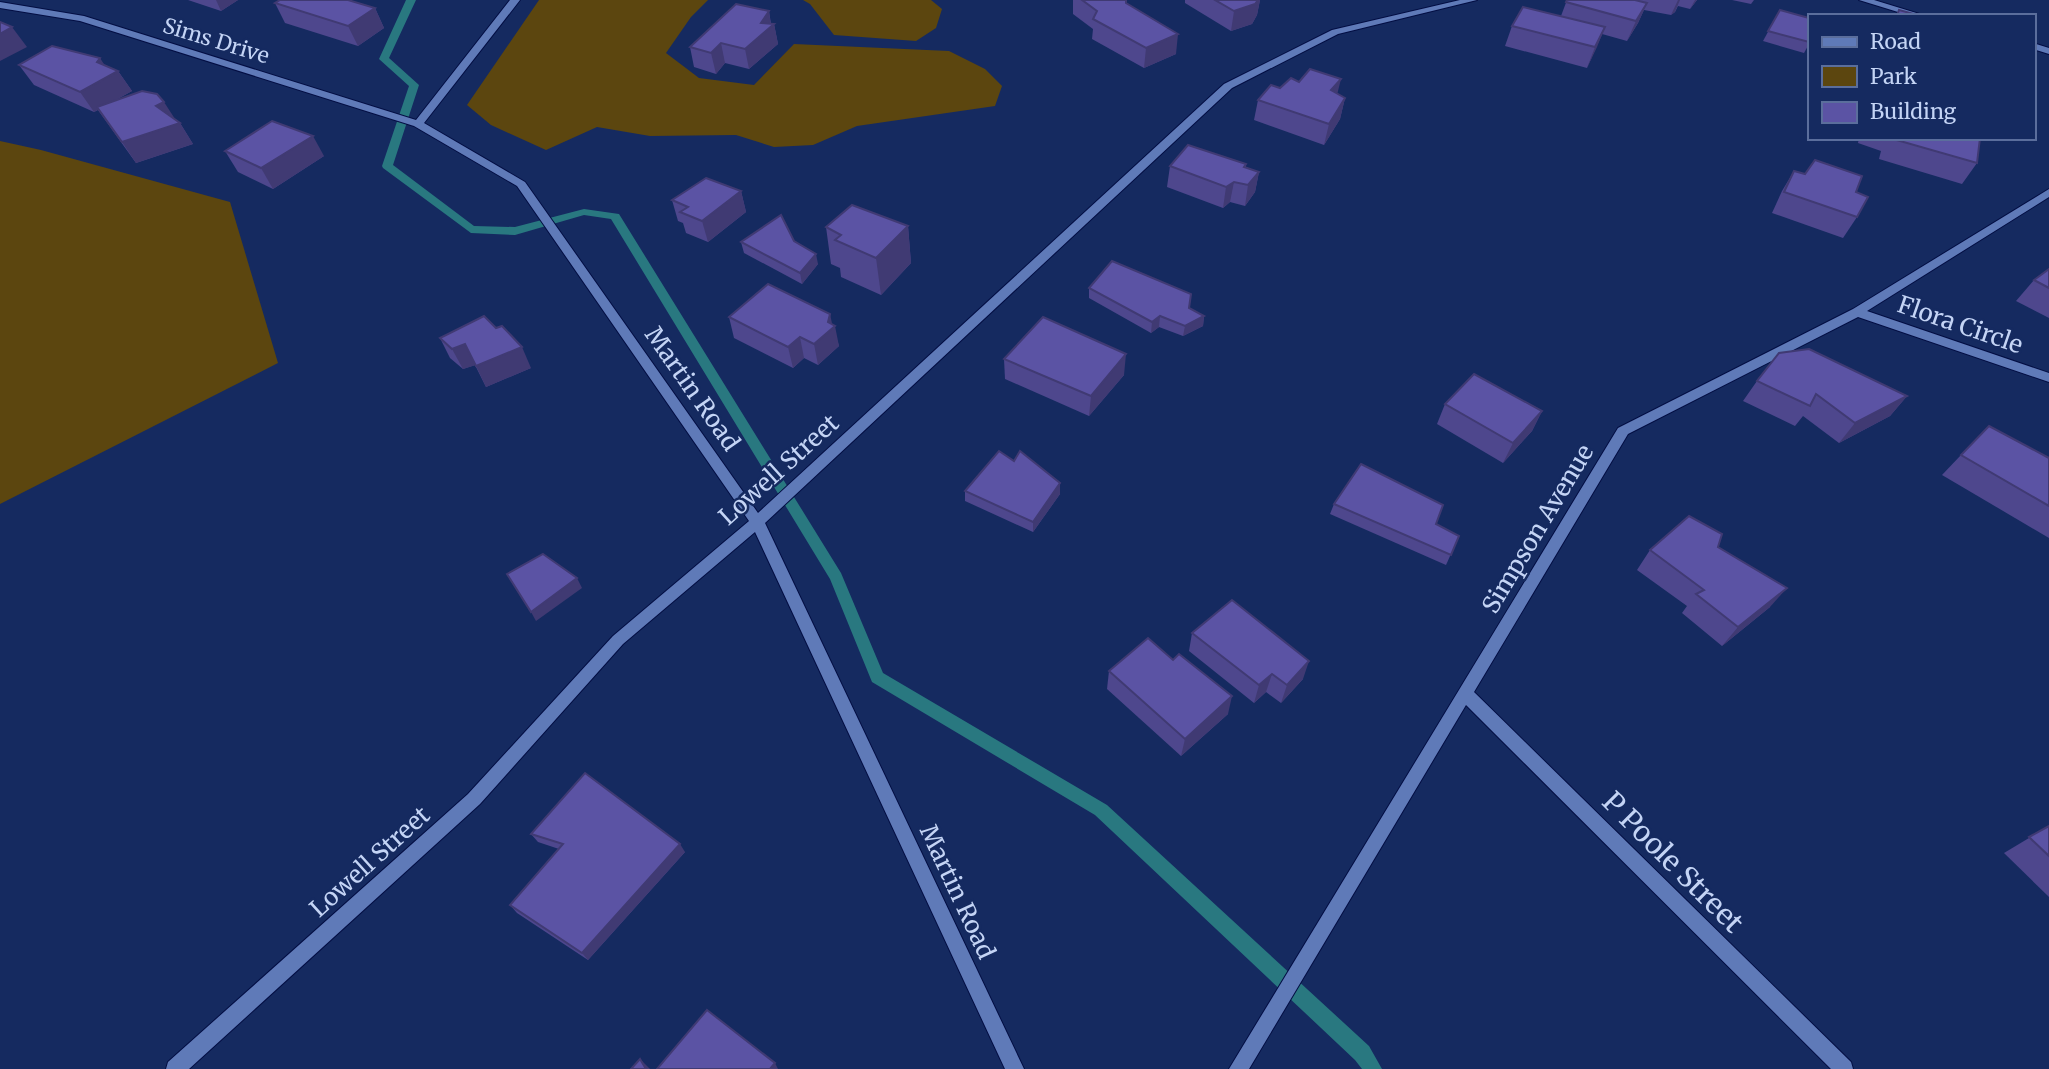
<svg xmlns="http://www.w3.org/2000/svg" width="2049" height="1069" font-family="Merriweather,serif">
<rect width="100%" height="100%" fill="#152a60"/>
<g fill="#5c460f">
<polygon points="539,0 708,0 691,17 666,53 699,78 754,85 794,44 949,51 985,69 1002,86 995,106 857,126 813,145 774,147 736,135 650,136 597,127 546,150 491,125 467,105"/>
<polygon points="803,0 931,0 942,9 936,28 916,41 834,35 810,4"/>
<polygon points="0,141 41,150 230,202 278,363 0,504"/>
</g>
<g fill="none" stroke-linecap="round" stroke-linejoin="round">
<polygon fill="#297880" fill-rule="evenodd" points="406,0 416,0 389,58 419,85 393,165 474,226 515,227 584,209 619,214 841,573 883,673 1107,805 1369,1046 1382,1069 1362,1069 1355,1060 1095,815 872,682 830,579 611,219 584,215 515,235 471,233 383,168 382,166 409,86 379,59"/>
<defs>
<g id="minor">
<polygon points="510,0 520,0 424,123 525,182 758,513 1224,84 1332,30 1460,0 1477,0 1338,34 1232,88 765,523 1024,1069 1005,1069 755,532 623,644 480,804 189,1069 166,1069 168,1062 468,794 613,636 749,521 517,186 414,126 80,21 0,8 0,2 84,16 416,120"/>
<polygon points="1859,0 1874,0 1926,16 1911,16"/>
<polygon points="2033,43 2049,48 2049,54 2033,49"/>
<polygon points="2049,189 2049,197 1867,311 2049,373 2049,382 1858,317 1628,434 1474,692 1851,1062 1853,1069 1831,1069 1466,705 1249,1069 1229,1069 1618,428 1853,309"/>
</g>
</defs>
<use href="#minor" stroke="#030e43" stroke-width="2"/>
<use href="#minor" fill="#5f7ab8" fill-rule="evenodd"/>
</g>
<g fill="#4e478d">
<polygon points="188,0 238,0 221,11"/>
<polygon points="1073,0 1126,0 1126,3 1176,54 1144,68 1092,39 1093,29 1073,14"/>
<polygon points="1185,0 1260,0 1257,15 1252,24 1231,31 1185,3"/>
<polygon points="1567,0 1697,0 1690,9 1678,6 1675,12 1671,15 1644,10 1638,23 1627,41 1602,34 1587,68 1505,46 1512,26 1561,16"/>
<polygon points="1732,0 1754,0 1751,4"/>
<polygon points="275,3 375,8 384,28 358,46 285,23"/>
<polygon points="1780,10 1809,18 1809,44 1804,53 1763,41"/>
<polygon points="769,11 771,24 774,24 778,44 749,69 725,63 716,74 694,67 690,47"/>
<polygon points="19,65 105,65 118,71 132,91 114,101 176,120 180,123 193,144 136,163 98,110 94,112 34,85"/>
<polygon points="1299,82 1338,94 1345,98 1340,119 1324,145 1254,120 1258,100 1280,88"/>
<polygon points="1859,138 1980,138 1977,163 1962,184 1879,159 1881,151 1858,143"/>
<polygon points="225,151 324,156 273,189 238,172"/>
<polygon points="1246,164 1246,167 1259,172 1255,192 1245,206 1230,202 1223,208 1167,187 1170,166"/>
<polygon points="1794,171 1856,192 1857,217 1843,238 1772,213 1782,191"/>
<polygon points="741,191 746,212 708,242 686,233 683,223 678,221 672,200"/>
<polygon points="908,226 911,263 881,295 841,277 840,268 831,264 826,227"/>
<polygon points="794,241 818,264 802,284 744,253 741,242"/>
<polygon points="2049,269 2049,318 2016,301 2034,280"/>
<polygon points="1089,288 1189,308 1204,316 1203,326 1183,336 1159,327 1151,333 1089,298"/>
<polygon points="729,317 832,324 839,346 818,365 804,358 793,368 734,338"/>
<polygon points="440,338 531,368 486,387 475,365 463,369 450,358"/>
<polygon points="1004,359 1124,375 1089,416 1005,379"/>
<polygon points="1757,381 1907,396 1890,416 1839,443 1803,416 1795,426 1743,401"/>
<polygon points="1445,404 1542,411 1532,431 1503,463 1437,424"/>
<polygon points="1961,455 2049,458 2049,538 1942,475"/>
<polygon points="965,491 1060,494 1033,532 965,501"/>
<polygon points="1334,504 1436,524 1459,536 1446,565 1330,514"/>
<polygon points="1718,547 1770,607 1722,646 1682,613 1687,606 1637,570 1650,550"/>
<polygon points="1192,633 1303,679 1281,703 1266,692 1254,703 1189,651"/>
<polygon points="1109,671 1228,714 1181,756 1107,689"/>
<polygon points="2049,826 2049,897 2004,853"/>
<polygon points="531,834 685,852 588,960 517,913 510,905 559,849 538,842"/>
</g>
<g fill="#403a73">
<polygon points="216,0 238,0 221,11"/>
<polygon points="1258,0 1260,0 1257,15 1252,24 1231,31 1234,11"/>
<polygon points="1678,0 1680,0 1675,12 1671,15"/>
<polygon points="1695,0 1697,0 1690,9"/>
<polygon points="1647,3 1638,23 1627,41 1636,21"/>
<polygon points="375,8 384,28 358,46 348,26"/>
<polygon points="769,11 771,27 774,24 778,44 749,69 745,49"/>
<polygon points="12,27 27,47 0,61 0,34"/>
<polygon points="1605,27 1597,47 1587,68 1595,47"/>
<polygon points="1178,34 1176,54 1144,68 1146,48"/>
<polygon points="721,43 725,63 716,74 711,53"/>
<polygon points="100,58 111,75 118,71 132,91 94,112 80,92"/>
<polygon points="1341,79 1336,99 1331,90"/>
<polygon points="1345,98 1340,119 1324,145 1329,124"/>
<polygon points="164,102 177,122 156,106"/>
<polygon points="180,123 193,144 136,163 122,142"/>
<polygon points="313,136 324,156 273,189 261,168"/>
<polygon points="1259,172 1255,192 1245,206 1248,185"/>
<polygon points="1234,182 1230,202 1223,208 1226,187"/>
<polygon points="741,191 746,212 708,242 702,221"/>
<polygon points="908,226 911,263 881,295 876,258"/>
<polygon points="816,254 818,264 802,284 800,273"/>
<polygon points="830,314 833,328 835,326 839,346 818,365 814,344 828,322"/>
<polygon points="1160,316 1159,327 1151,333 1152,322"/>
<polygon points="1204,316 1203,326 1183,336 1185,326"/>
<polygon points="800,337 804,358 793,368 788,347"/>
<polygon points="465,344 476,365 463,369 452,349"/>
<polygon points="522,347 531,368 486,387 476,366"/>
<polygon points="1126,354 1124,375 1089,416 1091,396"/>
<polygon points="1907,396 1890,416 1839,443 1855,423"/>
<polygon points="1542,411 1532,431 1503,463 1513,443"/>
<polygon points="1060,483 1060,494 1033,532 1033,522"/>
<polygon points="577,578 582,588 536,621 531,612"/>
<polygon points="1787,588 1770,607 1722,646 1738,627"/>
<polygon points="1309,661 1303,679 1281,703 1287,685"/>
<polygon points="1272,674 1266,692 1254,703 1259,685"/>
<polygon points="1232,696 1228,714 1181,756 1185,739"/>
<polygon points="680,844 685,852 588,960 582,953"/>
<polygon points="640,1059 650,1069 646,1069"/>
<polygon points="775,1063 778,1069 770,1069"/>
</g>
<g fill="#5b53a4" stroke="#403a73" stroke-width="2">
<polygon points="280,0 348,0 375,8 348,26 275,3"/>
<polygon points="1082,0 1126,0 1126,3 1178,34 1146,48 1093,19 1097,11"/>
<polygon points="1215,0 1258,0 1255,4 1234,11"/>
<polygon points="1567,0 1635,0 1647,3 1636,21 1566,2"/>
<polygon points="736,4 769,11 761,23 774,24 745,49 721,43 711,53 690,47"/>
<polygon points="1523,7 1605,27 1595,47 1512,26"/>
<polygon points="1780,10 1809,18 1809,42 1768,31"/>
<polygon points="1899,10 1921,16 1897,16"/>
<polygon points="0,22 12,27 0,34"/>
<polygon points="52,46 100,58 97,62 118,71 80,92 19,65"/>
<polygon points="1310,69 1341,79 1331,90 1345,98 1329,124 1258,100 1271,85 1280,88 1291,78 1299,82"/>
<polygon points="142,91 157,94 164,102 156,106 180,123 122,142 97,107"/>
<polygon points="272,121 313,136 261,168 225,151"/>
<polygon points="1893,138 1980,138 1977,163 1893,139"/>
<polygon points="1188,145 1246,164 1244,167 1259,172 1248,185 1234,182 1226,187 1170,166"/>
<polygon points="1815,160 1862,176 1856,192 1868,197 1857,217 1784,192 1794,171 1805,174"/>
<polygon points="706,178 741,191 702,221 680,212 688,207 672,200"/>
<polygon points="852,205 908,226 876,258 835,240 841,235 826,227"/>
<polygon points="781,215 794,241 816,254 800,273 741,242"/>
<polygon points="1112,261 1191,294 1189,308 1204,316 1185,326 1160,316 1152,322 1089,288"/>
<polygon points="2049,269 2049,288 2034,280"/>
<polygon points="768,284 830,314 828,322 835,326 814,344 800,337 788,347 729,317"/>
<polygon points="484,316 496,328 502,326 522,347 476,366 465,344 452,349 440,338"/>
<polygon points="1043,317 1126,354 1091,396 1004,359"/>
<polygon points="1809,349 1907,396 1855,423 1816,394 1810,406 1757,381 1779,353"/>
<polygon points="1474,374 1542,411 1513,443 1445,404"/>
<polygon points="1989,426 2049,458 2049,506 1961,455"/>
<polygon points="999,451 1014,461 1020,451 1060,483 1033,522 965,491"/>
<polygon points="1361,464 1443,505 1436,524 1459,536 1451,555 1334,504"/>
<polygon points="1689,516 1722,534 1718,547 1787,588 1738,627 1696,594 1704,590 1650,550"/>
<polygon points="543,554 577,578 531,612 507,574"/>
<polygon points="1232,600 1309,661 1287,685 1272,674 1259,685 1192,633"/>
<polygon points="1148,638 1173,660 1179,654 1232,696 1185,739 1109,671"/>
<polygon points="585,773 680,844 582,953 510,905 563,844 531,834"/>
<polygon points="2049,826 2049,856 2029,837"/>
<polygon points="707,1010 775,1063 770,1069 657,1069"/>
<polygon points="640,1059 646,1069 631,1069"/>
</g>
<g text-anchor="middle" stroke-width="5" stroke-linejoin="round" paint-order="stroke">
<g font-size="21" fill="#c4d4f5" stroke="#152a60">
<text transform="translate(216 41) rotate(17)" y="7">Sims Drive</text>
</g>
<g font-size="24" fill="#c4d4f5" stroke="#152a60">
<text transform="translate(1960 325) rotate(19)" y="8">Flora Circle</text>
<text transform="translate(692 389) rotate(55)" y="8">Martin Road</text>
<text transform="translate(779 470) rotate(-42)" y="8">Lowell Street</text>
<text transform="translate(1538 529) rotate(-59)" y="8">Simpson Avenue</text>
<text transform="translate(370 862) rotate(-42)" y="8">Lowell Street</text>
<text transform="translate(957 892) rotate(65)" y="8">Martin Road</text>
</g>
<g font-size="28" fill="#c4d4f5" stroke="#152a60">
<text transform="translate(1673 862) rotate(45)" y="10">P Poole Street</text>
</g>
</g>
<rect x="1808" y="14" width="228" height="126" fill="#152a60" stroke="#5b6e9c" stroke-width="2"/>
<rect x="1822" y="37" width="35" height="10" fill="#5f7ab8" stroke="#5b6e9c" stroke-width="2"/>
<text x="1870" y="49" font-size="21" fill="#c4d4f5">Road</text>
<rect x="1822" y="66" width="35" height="21" fill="#5c460f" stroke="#5b6e9c" stroke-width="2"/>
<text x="1870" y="84" font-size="21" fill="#c4d4f5">Park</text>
<rect x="1822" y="102" width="35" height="21" fill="#5b53a4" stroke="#5b6e9c" stroke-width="2"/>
<text x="1870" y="119" font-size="21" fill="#c4d4f5">Building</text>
</svg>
